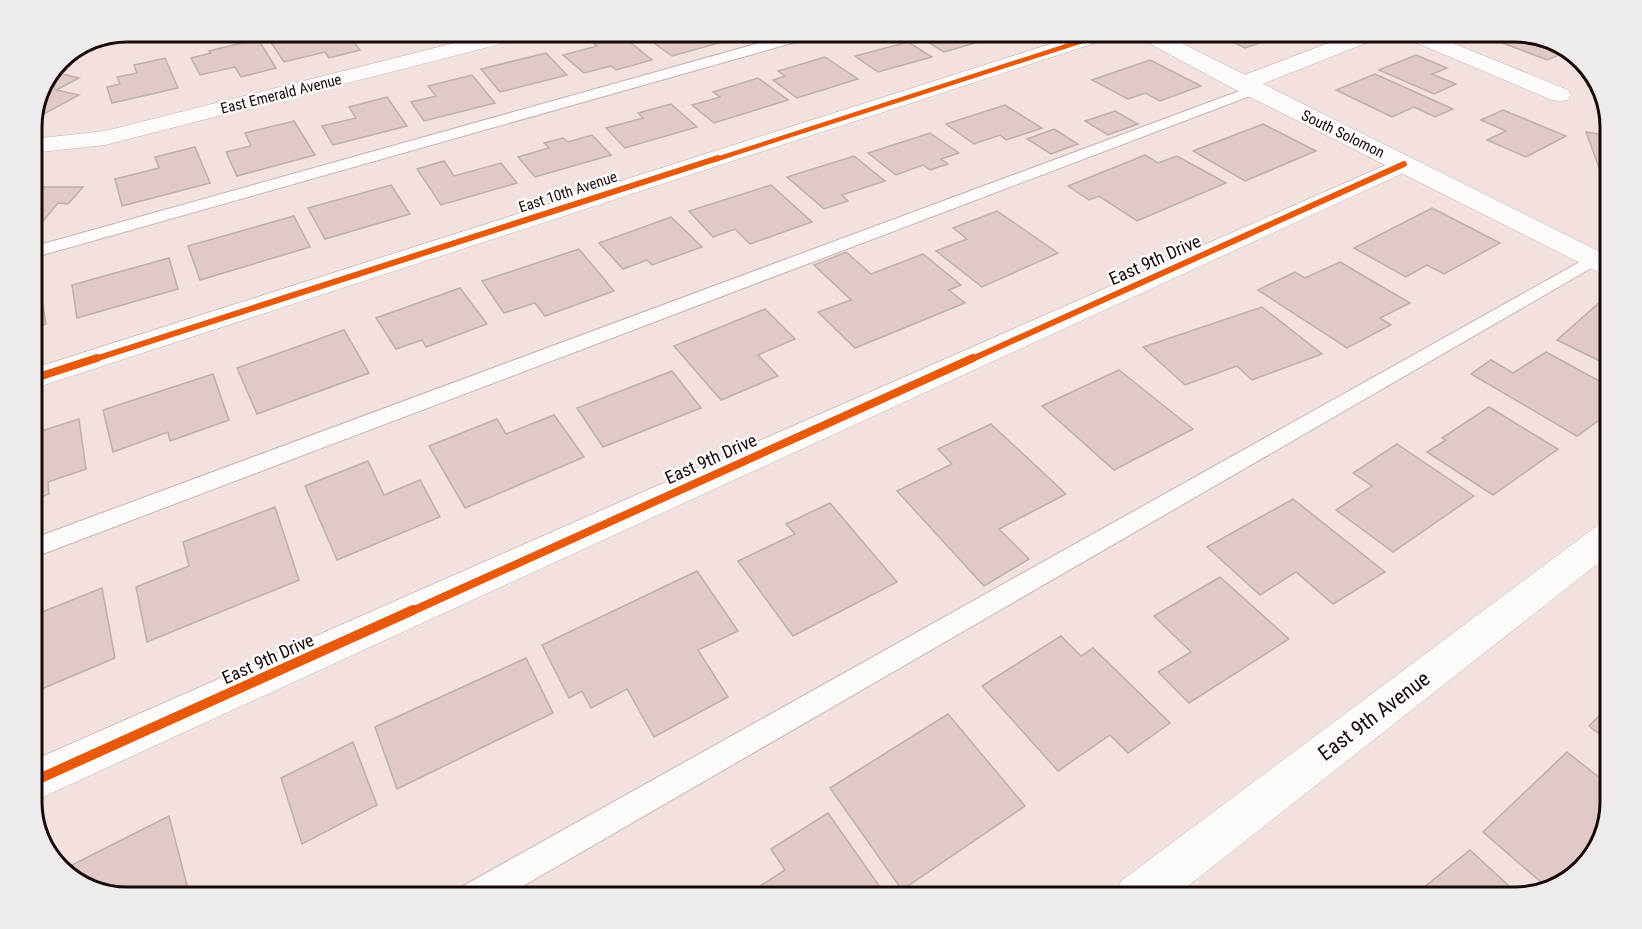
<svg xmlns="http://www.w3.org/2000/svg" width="1642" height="929" font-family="'Roboto Condensed',sans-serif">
<rect width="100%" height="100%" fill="#f2e1df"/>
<g fill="#e1c9c7" stroke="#beaeac" stroke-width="1.5">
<polygon points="127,31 182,31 179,35 155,36 151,40 112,40 116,36"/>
<polygon points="312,31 345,31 360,50 329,58 325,52 284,62 270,41"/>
<polygon points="360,31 436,31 404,39 400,34 369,42"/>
<polygon points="674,31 719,31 730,40 672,56 650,40 676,33"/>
<polygon points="934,31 987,31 996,37 944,52 918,36"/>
<polygon points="1211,31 1280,31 1286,34 1245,48"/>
<polygon points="1481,31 1516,31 1565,46 1551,52 1559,55 1547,60 1477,33"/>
<polygon points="619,33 652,60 616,70 611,66 584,73 563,55 597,46 591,41"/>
<polygon points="258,39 276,68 241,77 235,67 200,75 191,58 211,53 209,51"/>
<polygon points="908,42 932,57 878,72 855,56"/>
<polygon points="546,53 567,75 500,92 481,69"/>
<polygon points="1416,55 1447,68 1432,74 1456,84 1434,94 1379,70"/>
<polygon points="825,57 858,79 797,98 773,80 785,76 778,71"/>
<polygon points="165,58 178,88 112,103 107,87 120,84 117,77 137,73 134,65"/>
<polygon points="1150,60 1201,86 1160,101 1145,93 1128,99 1092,80"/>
<polygon points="54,72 79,78 56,90 79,95 42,115 35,113"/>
<polygon points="1375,74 1453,109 1435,117 1414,107 1392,117 1336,90"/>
<polygon points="472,75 495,103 424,121 411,102 436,96 428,86"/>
<polygon points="758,78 788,100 714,123 692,105 720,97 713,92"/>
<polygon points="387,97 407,126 333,145 322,126 356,118 349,107"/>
<polygon points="671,104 697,127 625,148 606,128 643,118 638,113"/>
<polygon points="1005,105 1042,128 1006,140 1000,135 974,144 946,124"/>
<polygon points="1503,110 1566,136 1526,157 1487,140 1506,131 1481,120"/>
<polygon points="1115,111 1138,124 1108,135 1085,121"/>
<polygon points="294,121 315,155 237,176 226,152 251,146 245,133"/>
<polygon points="1263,124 1316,151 1245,181 1193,151"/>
<polygon points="1054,129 1078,144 1051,154 1027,139"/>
<polygon points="1586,132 1610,136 1610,172 1600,170"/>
<polygon points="930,133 959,153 941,159 948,164 930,170 923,165 896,175 868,153"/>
<polygon points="592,135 611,155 535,177 518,157 549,148 544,143 563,138 568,142"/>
<polygon points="195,147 210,183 122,206 115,179 159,168 155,157"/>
<polygon points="1145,155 1158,163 1177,156 1226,183 1137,221 1099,196 1089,200 1068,186"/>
<polygon points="854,156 885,181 842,195 848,201 824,209 787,177"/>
<polygon points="444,161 454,176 501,163 517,183 441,205 417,169"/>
<polygon points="391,185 410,214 325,239 308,208"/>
<polygon points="771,185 812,222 750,244 735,229 713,237 689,211"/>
<polygon points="32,187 83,187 68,204 58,203 39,226 32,226"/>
<polygon points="1432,208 1500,243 1444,274 1427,265 1406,277 1354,248"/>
<polygon points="997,211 1058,253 982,287 936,251 967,239 953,228"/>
<polygon points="294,216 310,247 200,280 188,246"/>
<polygon points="671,217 702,247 652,265 647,260 623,269 599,243"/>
<polygon points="579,249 614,291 545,316 535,303 504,313 482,281"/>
<polygon points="846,252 871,274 923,254 961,285 949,290 965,303 855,348 818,312 851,300 814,265"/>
<polygon points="169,258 178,289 77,318 72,285"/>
<polygon points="1340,262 1410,303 1380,318 1391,325 1347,348 1258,290 1295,272 1305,278"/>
<polygon points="460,288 487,324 426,347 422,340 396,349 376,318"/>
<polygon points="40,289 46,324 32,329 32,292"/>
<polygon points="1599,303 1610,308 1610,366 1557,340"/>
<polygon points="1262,307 1322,354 1252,380 1237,366 1185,385 1143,347"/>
<polygon points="765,309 795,339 758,355 778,376 721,400 674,346"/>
<polygon points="344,330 369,373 257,414 237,368"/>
<polygon points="1546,352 1610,387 1610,415 1608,414 1577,436 1471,374 1491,360 1513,373"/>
<polygon points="1119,370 1193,429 1114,470 1042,406"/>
<polygon points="672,371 701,408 603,447 577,408"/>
<polygon points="213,374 229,420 170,441 168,432 113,452 103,410"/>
<polygon points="1489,407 1558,449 1493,495 1427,452 1446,440 1442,438"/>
<polygon points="554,415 584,457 465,508 429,446 497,419 506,434"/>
<polygon points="79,419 86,469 48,482 49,494 32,500 32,434"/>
<polygon points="991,424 1066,494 999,529 1029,559 984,586 897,491 952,464 938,449"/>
<polygon points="1397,444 1474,496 1393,552 1336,510 1372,486 1353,473"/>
<polygon points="368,461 384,495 420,480 440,517 337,560 305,486"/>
<polygon points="1293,499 1385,572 1333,604 1296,572 1260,595 1207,547"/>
<polygon points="830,503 897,582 793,636 738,561 795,534 786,524"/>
<polygon points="275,507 299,580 147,642 136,587 189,566 183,542"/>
<polygon points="697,571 738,631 698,650 728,697 654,737 627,689 591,708 582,691 569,698 542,645"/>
<polygon points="1220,577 1289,639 1189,703 1158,672 1191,652 1154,616"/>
<polygon points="102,588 115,658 32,693 32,616"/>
<polygon points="1061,636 1081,656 1093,648 1170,723 1128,753 1110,735 1058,771 982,686"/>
<polygon points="526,658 553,713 397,789 375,727"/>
<polygon points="1610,705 1610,742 1589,726"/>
<polygon points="948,714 1025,806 902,890 830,788"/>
<polygon points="353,742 377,805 302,844 281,778"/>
<polygon points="1567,752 1610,786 1610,803 1598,850 1563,885 1549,889 1483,832"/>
<polygon points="828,813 887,897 743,897 785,870 771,849"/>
<polygon points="169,816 190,897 127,898 79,885 64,869"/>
<polygon points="1470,850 1520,896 1412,897"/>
</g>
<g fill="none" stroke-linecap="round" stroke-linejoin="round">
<defs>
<g id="service">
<polygon points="802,31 825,31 824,34 32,258 32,247"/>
<polygon points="1253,86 1258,87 1260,90 1258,93 32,558 32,539"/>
<polygon points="1594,254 1600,255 1603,259 1600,263 504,897 458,897 463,886"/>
</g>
<g id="minor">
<polygon points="502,31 538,31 535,35 105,145 32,153 32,139 105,131"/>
<polygon points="1091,31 1123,31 1120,35 32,389 32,369"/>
<polygon points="1360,31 1389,31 1386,35 1250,89 1242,90 1234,89 1231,84 1234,79"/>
<polygon points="1395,31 1423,31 1568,90 1571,95 1568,100 1560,101 1552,100 1398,35"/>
<polygon points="1404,157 1412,159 1416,164 1412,169 32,802 32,761"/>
<polygon points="1610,522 1610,554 1174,897 1114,897 1121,881 1598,525"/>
</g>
<polygon id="tertiary" points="1131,31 1157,31 1610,257 1610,275 1600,273 1234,89 1134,35"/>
</defs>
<use href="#service" stroke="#c5b4b2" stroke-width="2"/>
<use href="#minor" stroke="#c5b4b2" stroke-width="1"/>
<use href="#tertiary" stroke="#c5b4b2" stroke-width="1"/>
<use href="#service" fill="#fdfafa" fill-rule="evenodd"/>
<use href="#minor" fill="#fdfafa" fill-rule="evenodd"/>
<use href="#tertiary" fill="#fdfafa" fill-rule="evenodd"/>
<defs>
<polyline id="cycleway-far3" points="714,160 1113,31"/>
<g id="cycleway-far2">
<polyline points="92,360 718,158"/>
<polyline points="970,360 1404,164"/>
</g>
<g id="cycleway-far1">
<polyline points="32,379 97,358"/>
<polyline points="410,612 973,358"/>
</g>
<polyline id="cycleway" points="32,782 413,610"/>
</defs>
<use href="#cycleway-far3" stroke="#fff" stroke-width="7"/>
<use href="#cycleway-far2" stroke="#fff" stroke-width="9"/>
<use href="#cycleway-far1" stroke="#fff" stroke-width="11"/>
<use href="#cycleway" stroke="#fff" stroke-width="14"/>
<use href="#cycleway-far3" stroke="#e8590c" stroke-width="4.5"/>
<use href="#cycleway-far2" stroke="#e8590c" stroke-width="6"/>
<use href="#cycleway-far1" stroke="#e8590c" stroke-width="8"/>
<use href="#cycleway" stroke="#e8590c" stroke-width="10"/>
</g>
<g text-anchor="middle" stroke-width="4.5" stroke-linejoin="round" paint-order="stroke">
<g font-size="15" fill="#180807" stroke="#fff">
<text transform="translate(281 94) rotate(-14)" y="5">East Emerald Avenue</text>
<text transform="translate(1343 134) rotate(26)" y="5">South Solomon</text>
<text transform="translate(568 192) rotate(-18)" y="5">East 10th Avenue</text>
</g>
<g font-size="18" fill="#180807" stroke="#fff">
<text transform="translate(1155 260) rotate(-24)" y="6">East 9th Drive</text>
<text transform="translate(711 459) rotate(-24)" y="6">East 9th Drive</text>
<text transform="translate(268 659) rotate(-24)" y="6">East 9th Drive</text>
</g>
<g font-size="21" fill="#180807" stroke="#fff">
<text transform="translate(1374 716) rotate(-37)" y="7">East 9th Avenue</text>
</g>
</g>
<path d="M0 0H1642V929H0ZM127 42H1515A85 85 0 0 1 1600 127V802A85 85 0 0 1 1515 887H127A85 85 0 0 1 42 802V127A85 85 0 0 1 127 42Z" fill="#edebeb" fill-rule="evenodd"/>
<path fill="none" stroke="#180807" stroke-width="3" d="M127 42H1515A85 85 0 0 1 1600 127V802A85 85 0 0 1 1515 887H127A85 85 0 0 1 42 802V127A85 85 0 0 1 127 42Z"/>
</svg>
